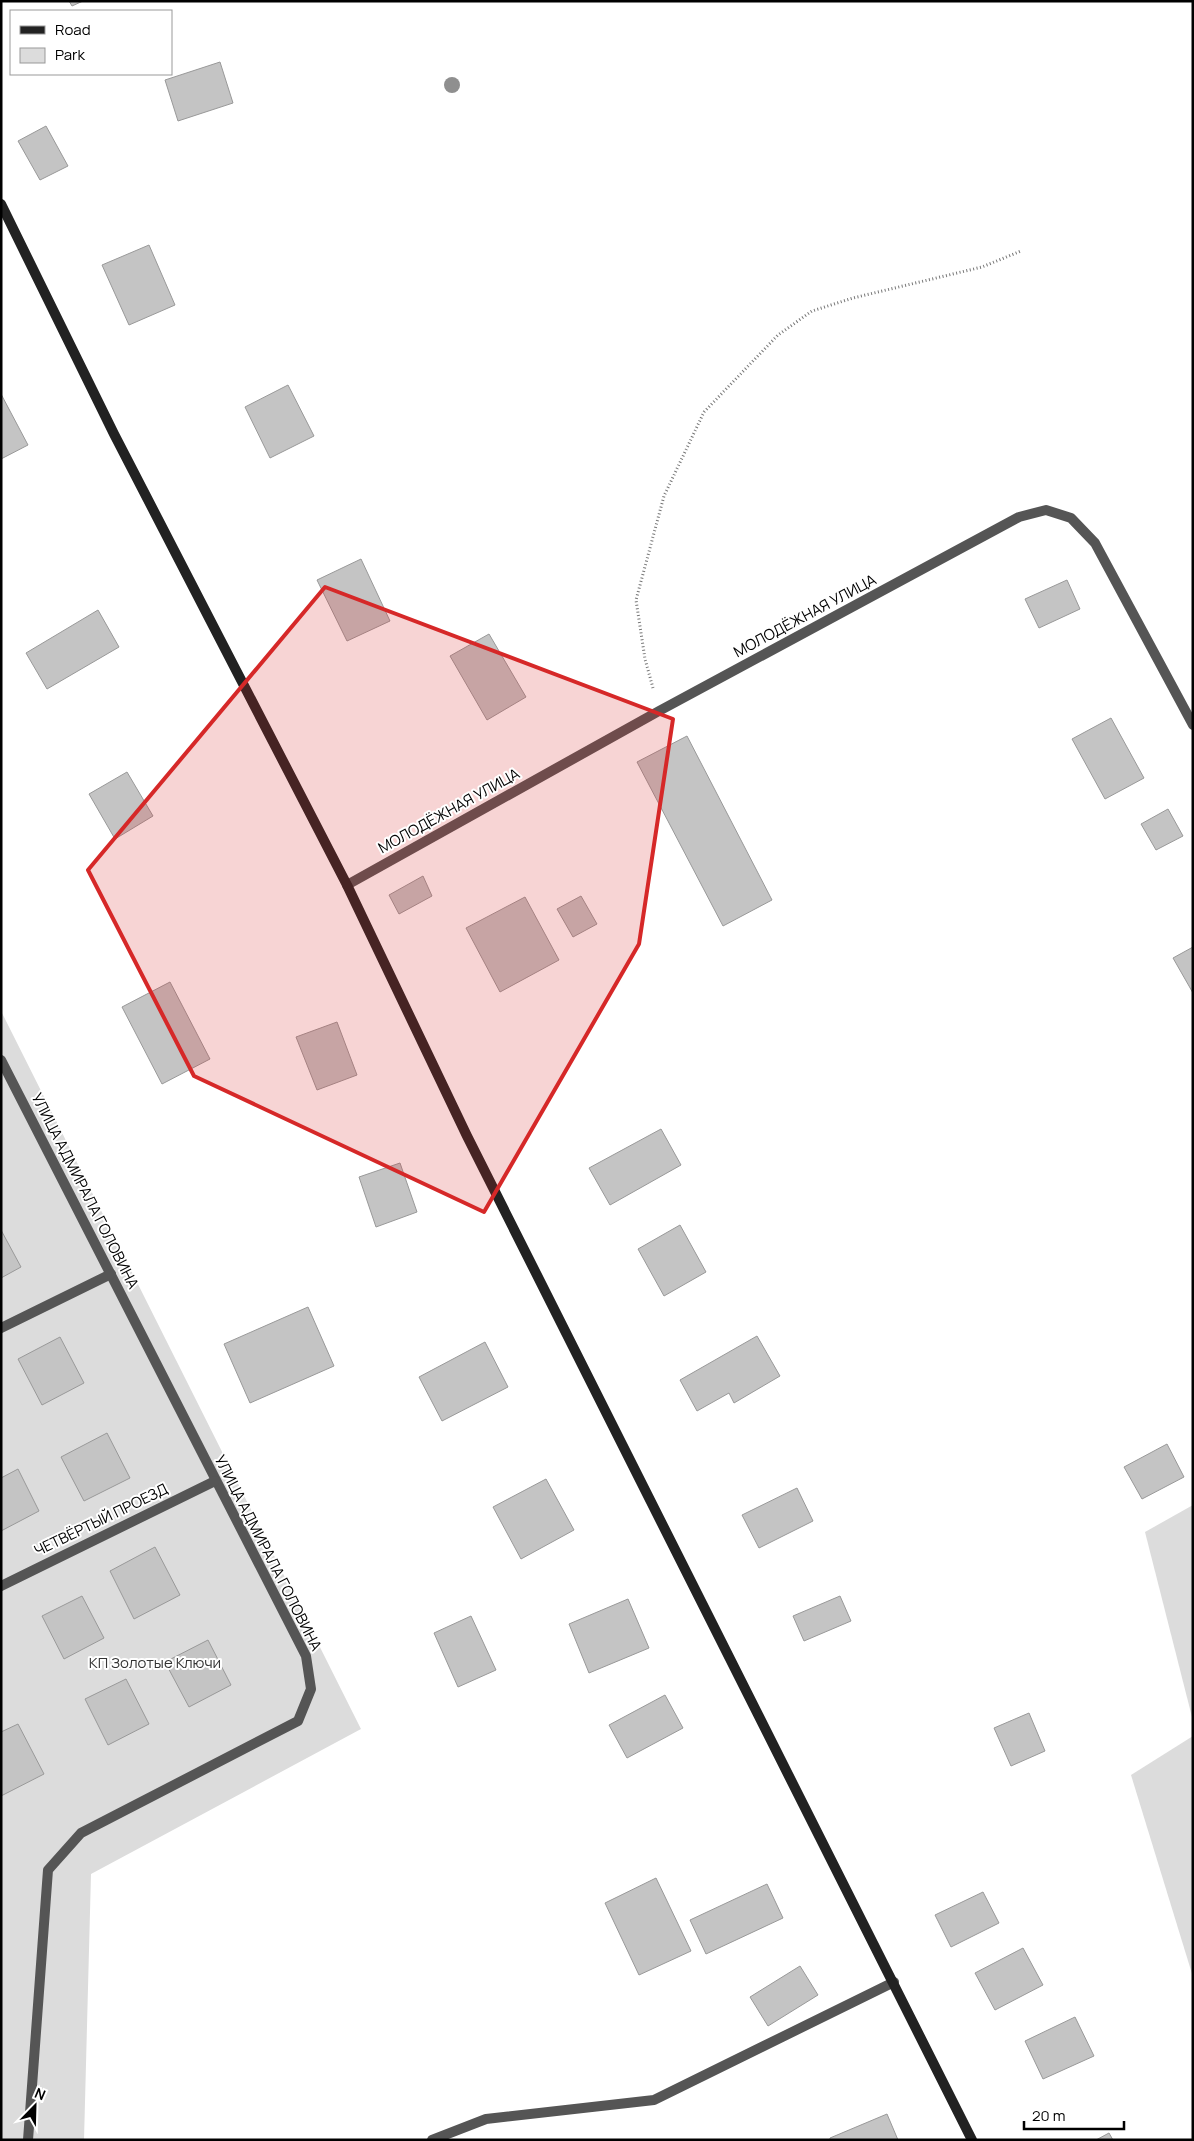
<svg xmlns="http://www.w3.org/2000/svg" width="1194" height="2141" font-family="Manrope,sans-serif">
<rect width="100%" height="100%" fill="#fff"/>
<g fill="#dcdcdc">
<polygon points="1,1011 361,1729 91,1874 84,2140 1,2140"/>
<polygon points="1193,1505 1193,1721 1145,1532"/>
<polygon points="1193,1736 1193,1977 1131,1775"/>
</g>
<g fill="#c4c4c4" stroke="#999">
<polygon points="69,1 83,1 72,6"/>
<polygon points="220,62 233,103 178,121 165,80"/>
<polygon points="46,126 68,166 40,180 18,141"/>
<polygon points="149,245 175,305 129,325 102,265"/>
<polygon points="288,385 314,436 270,458 245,407"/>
<polygon points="1,394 28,445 1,459"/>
<polygon points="361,559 390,621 347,641 317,580"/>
<polygon points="1067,580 1080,609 1039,628 1025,599"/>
<polygon points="98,610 119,647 47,689 26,653"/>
<polygon points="489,634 526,697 487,720 450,656"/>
<polygon points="1111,718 1144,778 1105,799 1072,739"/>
<polygon points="687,736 772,900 723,926 637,762"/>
<polygon points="127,772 153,816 115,839 89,794"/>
<polygon points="1168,809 1183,836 1156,850 1141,824"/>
<polygon points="423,876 432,896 399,914 389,895"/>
<polygon points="581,896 597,924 573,937 557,909"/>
<polygon points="525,897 559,960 500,992 466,928"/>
<polygon points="1193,947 1193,993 1173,958"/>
<polygon points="170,982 210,1059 162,1084 122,1007"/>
<polygon points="337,1022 357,1075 317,1090 296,1037"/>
<polygon points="661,1129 681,1165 610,1205 589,1168"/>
<polygon points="400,1163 417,1212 376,1227 359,1177"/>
<polygon points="680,1225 706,1272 664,1296 638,1249"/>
<polygon points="1,1230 21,1267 1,1278"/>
<polygon points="308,1307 334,1366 250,1403 224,1344"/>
<polygon points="757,1336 780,1376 734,1403 729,1393 697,1411 680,1380"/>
<polygon points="60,1337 84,1383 42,1405 18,1359"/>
<polygon points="485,1342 508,1387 442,1421 419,1377"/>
<polygon points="107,1433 130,1478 84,1501 61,1457"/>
<polygon points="1167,1444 1184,1477 1142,1499 1124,1467"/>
<polygon points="18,1469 39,1511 1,1531 1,1478"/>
<polygon points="546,1479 574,1530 521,1559 493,1507"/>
<polygon points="797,1488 813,1521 759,1548 742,1515"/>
<polygon points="155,1547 180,1595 134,1619 110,1571"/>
<polygon points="82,1596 104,1638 64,1659 42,1616"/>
<polygon points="840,1596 851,1621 804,1641 793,1616"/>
<polygon points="628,1599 649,1648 589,1673 569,1624"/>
<polygon points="471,1616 496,1670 458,1687 434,1633"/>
<polygon points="208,1640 231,1685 189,1707 165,1662"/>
<polygon points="126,1679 149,1724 108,1745 85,1699"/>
<polygon points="665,1695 683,1728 627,1758 609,1725"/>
<polygon points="1029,1713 1045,1751 1011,1766 994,1728"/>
<polygon points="18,1724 44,1774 1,1796 1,1732"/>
<polygon points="656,1878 691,1951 639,1975 605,1903"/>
<polygon points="767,1884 783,1918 706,1954 690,1920"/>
<polygon points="983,1892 999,1923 951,1947 935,1915"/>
<polygon points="1023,1948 1043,1985 995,2010 975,1973"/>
<polygon points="800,1966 818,1995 768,2026 750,1997"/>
<polygon points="1075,2017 1094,2056 1043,2079 1025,2041"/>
<polygon points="887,2114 898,2140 830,2140 830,2138"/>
<polygon points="1109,2133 1113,2140 1096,2140"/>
</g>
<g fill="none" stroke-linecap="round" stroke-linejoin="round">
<polyline stroke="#777" stroke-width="3" stroke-dasharray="1 2.5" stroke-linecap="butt" points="653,688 645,659 636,600 664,496 704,412 778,335 812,311 853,298 982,267 1021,251"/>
<polyline stroke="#555" stroke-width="10" points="432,2140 486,2119 654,2100 894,1982"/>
<g stroke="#555" stroke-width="10">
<polyline points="347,885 659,711 1019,517 1046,510 1071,518 1095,543 1193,725"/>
<polyline points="1,1060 306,1656 311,1689 298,1721 81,1833 48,1870 28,2140"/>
<polyline points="1,1328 111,1274"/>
<polyline points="1,1586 215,1481"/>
</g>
<polyline stroke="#222" stroke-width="10" points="1,204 114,434 347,885 467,1136 972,2140"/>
</g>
<circle fill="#8f8f8f" cx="452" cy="85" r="8"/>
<path fill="#d62828" fill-opacity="0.2" stroke="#d62828" stroke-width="4" stroke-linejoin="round" d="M325,587l348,132 -34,225 -155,268 -290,-136 -106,-206z"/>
<g text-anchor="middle" stroke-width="4" stroke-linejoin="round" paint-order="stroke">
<g font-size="15" fill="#000" stroke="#fff">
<text transform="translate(805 616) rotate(-28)" y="5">МОЛОДЁЖНАЯ УЛИЦА</text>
<text transform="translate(449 811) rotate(-29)" y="5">МОЛОДЁЖНАЯ УЛИЦА</text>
<text transform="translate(85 1191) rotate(63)" y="5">УЛИЦА АДМИРАЛА ГОЛОВИНА</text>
<text transform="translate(101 1520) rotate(-26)" y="5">ЧЕТВЁРТЫЙ ПРОЕЗД</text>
<text transform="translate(268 1553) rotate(63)" y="5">УЛИЦА АДМИРАЛА ГОЛОВИНА</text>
</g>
<g font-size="15" fill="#333" stroke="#fff">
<text x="155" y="1668">КП Золотые Ключи</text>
</g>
</g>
<rect width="1194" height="2141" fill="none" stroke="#000000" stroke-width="5"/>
<rect x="10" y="10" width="162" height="65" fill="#ffffff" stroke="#999999"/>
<rect x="20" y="26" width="25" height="8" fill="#222222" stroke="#999999"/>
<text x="55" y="35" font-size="15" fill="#000000">Road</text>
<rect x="20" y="48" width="25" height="15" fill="#dcdcdc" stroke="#999999"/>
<text x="55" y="60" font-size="15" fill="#000000">Park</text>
<g transform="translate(35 2106) rotate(23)" stroke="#ffffff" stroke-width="4" paint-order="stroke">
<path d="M0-4L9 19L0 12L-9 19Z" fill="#000000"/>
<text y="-8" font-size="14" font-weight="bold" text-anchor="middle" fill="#000000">N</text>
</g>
<path d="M1024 2121v8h100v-8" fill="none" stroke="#000000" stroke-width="2.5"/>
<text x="1032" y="2121" font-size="15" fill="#000000" stroke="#ffffff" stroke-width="4" paint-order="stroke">20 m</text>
</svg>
